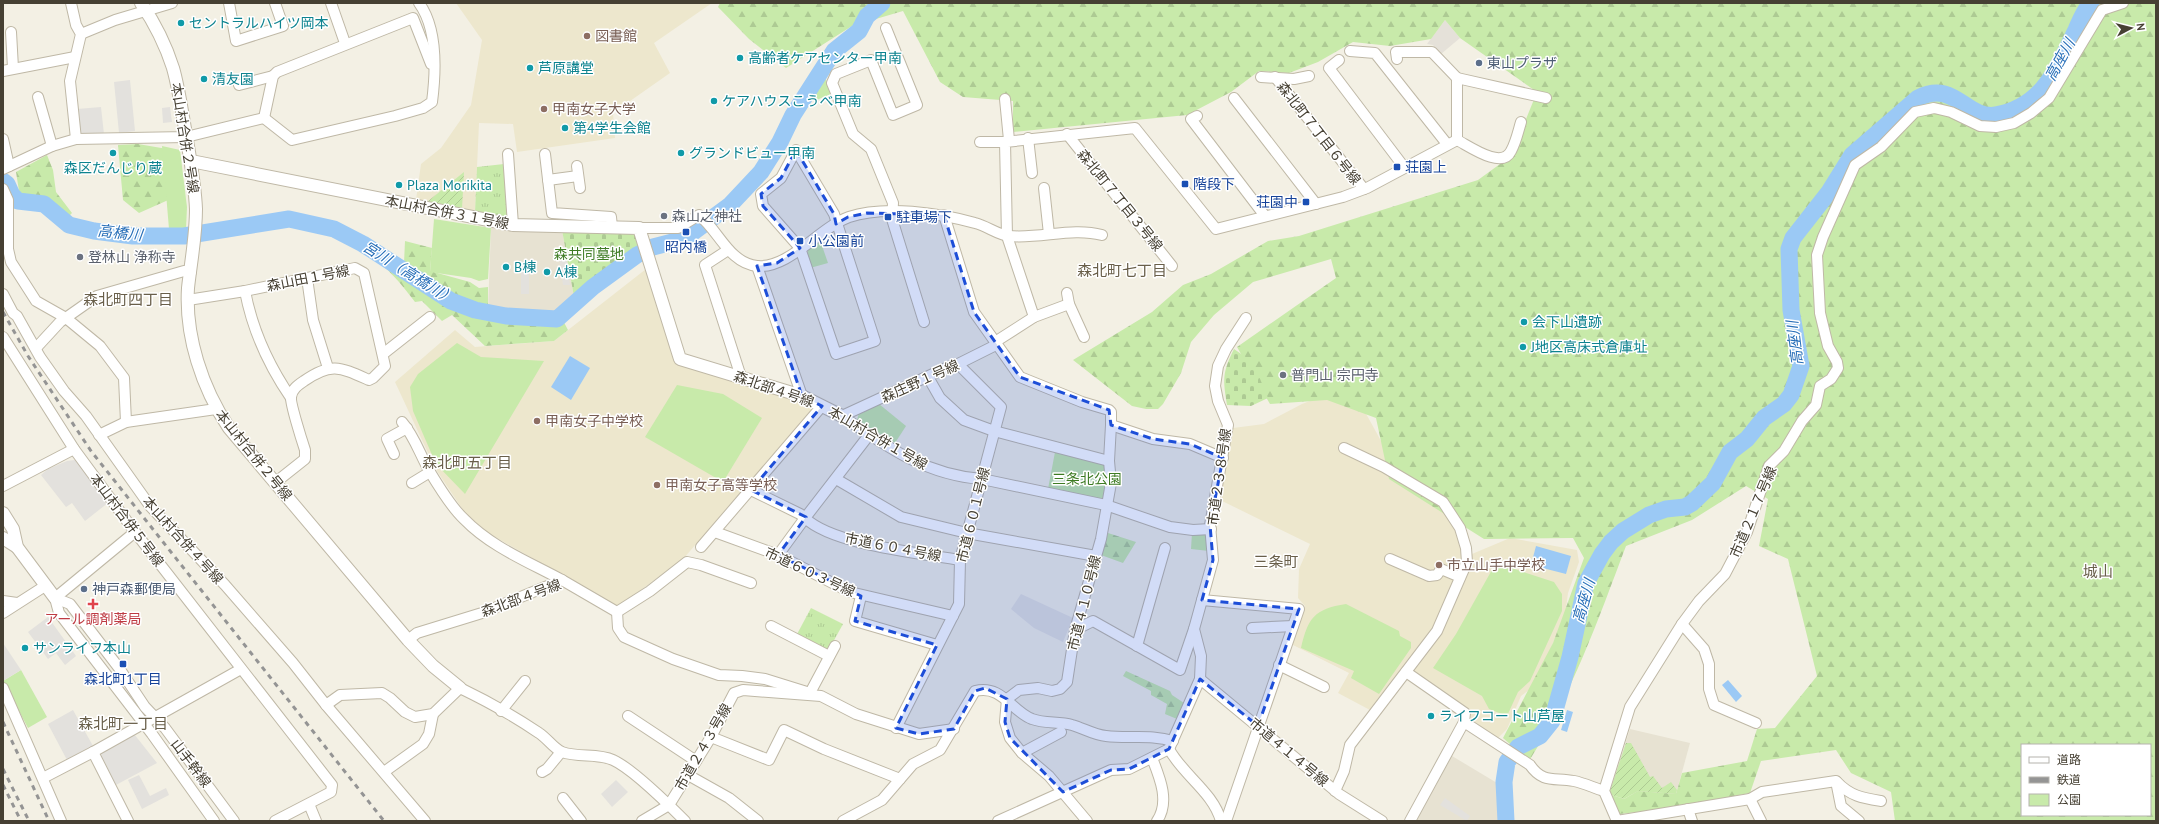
<svg xmlns="http://www.w3.org/2000/svg" width="2159" height="824" font-family="'PT Sans','Noto Sans JP',sans-serif">
<defs>
<pattern id="grass-tufts" width="24" height="20" patternUnits="userSpaceOnUse"><rect width="24" height="20" fill="#c8eaaa"/><path d="M3 7l-1-3M5 7V3M7 7l1-3M15 17l-1-3M17 17v-4M19 17l1-3" fill="none" stroke="#adca93"/></pattern>
<pattern id="forest-firs" width="22" height="20" patternUnits="userSpaceOnUse"><rect width="22" height="20" fill="#c8eaaa"/><path d="M5 1l3.5 6h-7zM16 11l3.5 6h-7z" fill="#adca93"/></pattern>
<pattern id="cemetery-stones" width="16" height="16" patternUnits="userSpaceOnUse"><rect width="16" height="16" fill="#c8eaaa"/><path d="M2 7V4a2 2 0 0 1 4 0v3zM10 15v-3a2 2 0 0 1 4 0v3z" fill="#adca93"/></pattern>
<pattern id="garden-furrows" width="10" height="10" patternUnits="userSpaceOnUse"><rect width="10" height="10" fill="#c8eaaa"/><path d="M-1 1l2-2M0 10L10 0M9 11l2-2" fill="none" stroke="#adca93"/></pattern>
</defs>
<rect width="100%" height="100%" fill="#f3f0e4"/>
<g fill="#e7e2d2">
<polygon points="491,228 522,232 562,230 574,297 559,313 488,310"/>
<polygon points="1630,729 1690,743 1676,794 1609,794"/>
<polygon points="1452,756 1502,786 1504,808 1500,821 1416,821"/>
</g>
<polygon fill="#e5e1d9" points="1445,20 1460,38 1441,54 1433,45 1427,44"/>
<g fill="#ede7cd">
<polygon points="456,3 712,3 654,43 670,73 613,113 615,138 517,152 513,124 479,123 475,212 416,200 421,164 441,148 471,105 482,40"/>
<polygon points="646,269 674,361 684,366 793,400 813,408 684,558 618,607 483,530 467,516 435,468 395,382 455,330 475,347 554,341"/>
<polygon points="1328,394 1364,410 1386,450 1464,525 1472,554 1510,538 1577,550 1579,562 1568,593 1565,616 1534,686 1521,696 1507,729 1498,738 1471,721 1470,710 1405,666 1370,710 1338,693 1349,673 1291,644 1305,606 1298,598 1299,569 1310,544 1220,500 1233,428 1264,424 1302,404"/>
</g>
<g fill="url(#grass-tufts)">
<polygon points="504,164 508,220 475,212 477,167"/>
<polygon points="811,608 843,624 827,653 796,636"/>
</g>
<g fill="url(#forest-firs)" fill-rule="evenodd">
<path d="M720,3h1436v818h-261l-4,-29 -40,-19 -15,-23 -75,11 -11,32 -78,15 -52,6 -11,-20 15,5 14,-8 38,3 6,-21 65,-12 10,-32 18,-1 42,-52 -29,-117 -29,-13 9,-47 -22,-13 -54,34 -66,26c-28,74 -54,148 -97,215l-26,-23 50,-95 31,-85 -11,-20 -89,1 -95,-60 -13,-61 -49,-18 -57,4 -33,-57 99,-69 -5,-19 -78,23 -39,33 -23,27 -10,31 -18,31 -5,5h-12l-14,-3 -59,-46 79,-48 31,-27 28,-11 57,-33 31,-5 179,-56 33,-24 26,-64 -77,-54 -15,-18 -14,19 -41,7 -37,-4 -35,20 -29,11 -30,-2 -28,21 -44,23 -174,17v-31l-50,-4 -23,-15 -37,-71 -51,15 -66,42 -37,-29 -31,-32zM2022,745h128v70h-128z"/>
<polygon points="138,144 179,151 184,193 139,213 123,200 118,145"/>
<polygon points="47,155 53,170 56,192 72,213 66,219 39,195 25,196 19,191 16,172"/>
<path d="M360,240l44,23 1,-22 27,7 -2,23 40,11 9,6 9,-1v23l71,3 9,17 -14,11 -69,5 -33,-31 -10,6 -20,-20 -7,1c-17,-22 -32,-41 -58,-54z"/>
<polygon points="1108,533 1136,542 1123,563 1101,555"/>
<polygon points="1126,671 1170,691 1172,695 1184,703 1177,719 1165,714 1167,704 1151,695 1151,691 1123,676"/>
</g>
<g fill="url(#cemetery-stones)">
<polygon points="562,230 629,233 636,236 639,247 615,262 574,297"/>
<path d="M1234,349l19,13 15,36 -17,8 -24,-1c-4,-26 -5,-32 7,-56z"/>
</g>
<g fill="#c8eaaa">
<polygon points="825,77 831,94 814,101 812,94 821,79"/>
<polygon points="162,146 180,150 187,207 186,229 169,229"/>
<polygon points="434,219 491,228 488,279 479,281 471,278 430,272"/>
<polygon points="820,240 828,263 810,268 807,259 808,248"/>
<polygon points="457,343 481,357 544,361 465,494 436,464 413,411 410,387 418,374"/>
<polygon points="677,385 723,394 762,418 723,482 645,437"/>
<polygon points="879,404 906,426 895,443 857,420 859,413"/>
<polygon points="1055,452 1105,464 1108,484 1104,503 1048,489"/>
<polygon points="1192,533 1208,534 1209,551 1191,549"/>
<polygon points="1499,564 1554,582 1562,594 1562,611 1530,681 1518,692 1507,716 1489,709 1482,696 1433,668 1456,634 1493,568"/>
<path d="M1346,604l53,27 1,5 11,6v6l-32,46 -28,-16 3,-7 -53,-23c7,-30 13,-39 45,-44z"/>
<polygon points="21,670 47,717 28,728 3,681"/>
</g>
<g fill="url(#garden-furrows)">
<polygon points="464,172 462,209 427,202"/>
<polygon points="1626,743 1631,743 1650,777 1653,776 1662,788 1671,782 1677,790 1676,794 1638,791 1624,799 1609,794"/>
</g>
<g fill="#e3e1dd">
<polygon points="130,80 135,131 119,133 114,82"/>
<polygon points="101,107 104,134 81,137 77,109"/>
<polygon points="170,107 172,122 163,123 162,108"/>
<polygon points="565,248 570,285 563,285 558,249"/>
<rect x="521" y="264" width="8" height="30"/>
<polygon points="75,460 109,502 85,521 72,503 66,507 41,475 48,469 67,461"/>
<polygon points="1021,594 1073,618 1063,642 1034,628 1011,609"/>
<polygon points="48,617 76,656 65,665 56,653 48,659 28,632"/>
<polygon points="3,643 21,670 3,681"/>
<polygon points="73,710 93,746 67,760 48,724"/>
<polygon points="134,734 157,763 114,786 101,757 102,751"/>
<polygon points="139,775 150,796 166,788 169,795 142,809 128,780"/>
<polygon points="616,780 628,792 612,807 601,794"/>
<polygon points="1445,798 1470,816 1467,821 1440,805"/>
</g>
<g fill="#9bc9f5">
<polygon points="570,356 590,368 571,400 551,387"/>
<polygon points="1536,546 1571,556 1566,574 1531,565"/>
<polygon points="1728,680 1742,696 1736,702 1722,685"/>
<polygon points="1567,710 1573,712 1567,732 1561,730"/>
</g>
<g fill="none" stroke-linecap="round" stroke-linejoin="round">
<g stroke="#9bc9f5" stroke-width="17">
<polyline points="3,181 7,184 12,195 18,201 44,204 69,225 94,231 133,236 184,236 289,219 334,229 363,244 451,301 475,310 506,316 557,319 593,287 637,255 653,247 684,239 730,205 761,172 780,142 793,115 834,51 859,31 867,16 882,3"/>
<path d="M1506,821l-2,-39 3,-20 11,-15 22,-11 12,-15 18,-64 16,-74 16,-29 9,-12 12,-11 26,-16 17,-6 19,-2 7,-4 21,-20 17,-31 17,-13 17,-21 20,-14 7,-9 10,-29 -10,-56 -2,-61 4,-11 36,-46 23,-37 66,-57c37,-19 48,22 78,17 48,-9 61,-47 80,-85 4,-9 8,-20 15,-27"/>
</g>
<defs>
<g id="minor">
<polyline points="71,3 76,25 81,34 70,81 76,139"/>
<polyline points="229,3 236,41 283,26 275,3"/>
<polyline points="331,3 345,43"/>
<polyline points="886,28 917,105 893,115 871,60 836,74 832,83 853,134 871,149 893,203 892,219 924,322"/>
<polyline points="11,32 13,68"/>
<polyline points="81,34 115,20 172,3"/>
<polyline points="1350,51 1375,53 1447,144"/>
<polyline points="1339,60 1329,68 1404,167"/>
<polyline points="3,71 75,57"/>
<polyline points="1261,77 1294,79 1309,76"/>
<polyline points="1275,77 1364,189"/>
<polyline points="1457,78 1546,98"/>
<polyline points="239,85 273,76"/>
<polyline points="38,97 52,146"/>
<polyline points="1234,98 1316,204"/>
<polyline points="1005,99 1009,140"/>
<polyline points="1197,116 1191,119 1265,216"/>
<path d="M264,118l28,22 103,-24 28,-8 9,-6c4,-31 6,-73 -13,-99"/>
<polyline points="264,118 273,76 277,72 413,18 431,64"/>
<polyline points="1067,134 1172,266"/>
<polyline points="1028,138 1032,173"/>
<polyline points="3,139 9,166"/>
<path d="M1457,140c12,6 45,30 54,11 5,-9 7,-19 10,-29"/>
<polyline points="980,142 1005,142"/>
<polygon points="796,150 834,214 875,341 836,354 800,248 763,206 761,194 781,178"/>
<polyline points="508,154 513,225"/>
<polyline points="545,154 552,213 611,217 612,227"/>
<polyline points="577,166 580,188"/>
<polyline points="3,169 52,146 76,139 186,137 264,118"/>
<polyline points="548,180 578,176"/>
<polyline points="1044,188 1049,234"/>
<polyline points="3,189 8,200 8,249 11,262 36,301 66,318 100,346 124,378 126,422"/>
<polyline points="944,215 974,312 1020,377 1082,402 1109,410 1111,412 1111,425 1153,439 1190,444 1223,458"/>
<path d="M639,228h39l21,-13c20,16 30,48 58,51 32,3 63,-39 92,-49 36,-12 90,-4 126,6 12,3 23,12 34,13 32,3 63,-9 93,-1"/>
<polyline points="728,250 705,265 741,377"/>
<polyline points="757,266 802,396"/>
<polyline points="307,278 313,320 328,368"/>
<path d="M245,291c7,37 24,75 46,107"/>
<polyline points="1067,293 1069,304"/>
<polyline points="3,294 13,313 17,316 40,357 64,391 86,416 150,506 225,585 293,663 326,705 425,821"/>
<path d="M188,300l57,-9 110,-23 9,5 21,93 -12,12 -4,2c-29,-13 -38,-18 -65,1 -6,4 -12,8 -13,16 -1,6 11,44 14,53v9l-29,23"/>
<polyline points="1034,317 1007,236 1005,142 1135,128 1216,229 1343,197 1367,188 1457,140 1457,78 1432,52 1396,52 1397,59"/>
<polyline points="3,337 74,449 135,532 332,785 331,792 275,821"/>
<polyline points="995,342 1034,317 1069,304 1084,337"/>
<path d="M996,345l-38,19 -10,3 -106,49c45,31 84,59 140,63l124,26 64,22 23,3 18,-1"/>
<polyline points="36,348 60,322 97,296 184,271 191,272"/>
<polyline points="383,354 430,317"/>
<polyline points="928,377 940,398 964,420 994,431 1109,461"/>
<path d="M402,422c13,15 18,33 28,50 9,15 21,35 34,47 27,28 65,43 98,61"/>
<polyline points="99,435 126,422 216,409"/>
<polyline points="394,454 387,439 407,428"/>
<polyline points="836,479 901,517 967,533 1096,556"/>
<polyline points="412,483 430,472"/>
<polyline points="3,486 74,449"/>
<polyline points="751,490 800,514 805,518 869,435"/>
<polyline points="715,532 778,555 850,592 953,616"/>
<polyline points="701,547 822,406"/>
<path d="M778,555l27,-37c28,27 115,35 155,42"/>
<polyline points="1390,559 1429,576 1437,575 1441,569 1460,577"/>
<polyline points="861,596 855,621 937,645"/>
<polyline points="55,598 70,604 119,668 145,707 165,728 234,821"/>
<polyline points="55,598 59,613 152,734 214,821"/>
<polyline points="55,598 135,532"/>
<polyline points="1202,600 1299,609 1226,821"/>
<polyline points="3,601 17,603"/>
<polyline points="617,612 618,628 624,637 673,659 719,675 742,676 765,679 810,693 835,646"/>
<polyline points="3,613 45,586"/>
<polyline points="1682,624 1704,649 1709,664 1709,689 1714,705 1756,723"/>
<polyline points="771,626 829,656"/>
<polyline points="1252,628 1293,626"/>
<polyline points="1075,630 1093,621 1180,670 1194,629"/>
<polyline points="408,640 417,633 482,613 562,580 617,612 650,591 687,562 701,565 751,583"/>
<polyline points="1137,646 1165,548"/>
<polyline points="1279,665 1324,687"/>
<path d="M1406,672l59,41 -1,9 66,43c13,19 25,12 44,16 10,2 20,7 30,10"/>
<polyline points="1200,679 1339,794 1382,821"/>
<polyline points="3,688 61,821"/>
<path d="M326,705l14,-10 42,-2 8,5 15,14 10,5 18,-3 27,-26c27,13 54,28 79,45 8,5 15,16 23,19 17,6 35,1 51,8 20,9 55,44 72,61"/>
<polyline points="501,711 525,681"/>
<polyline points="628,716 696,761"/>
<polyline points="896,728 959,604 960,560 1001,407 958,364"/>
<polyline points="711,737 769,760 784,730 824,749 900,779"/>
<path d="M1169,749c14,26 44,43 52,72"/>
<polyline points="93,752 128,821"/>
<polyline points="1022,753 1061,732"/>
<path d="M1152,758c8,20 18,44 5,63"/>
<polyline points="384,772 423,744 429,734 433,714"/>
<polyline points="542,772 547,769 561,752"/>
<polyline points="688,775 729,798 758,821"/>
<polyline points="43,778 93,752 241,669"/>
<path d="M1837,782c13,14 26,16 44,19"/>
<polyline points="1335,791 1344,771 1350,745 1437,631 1467,562 1466,548 1460,528 1443,502 1384,467 1344,448"/>
<polyline points="563,798 581,821"/>
<polyline points="1750,799 1762,792 1836,781 1841,806 1859,821"/>
<polyline points="309,804 316,821"/>
<polyline points="1688,809 1692,821"/>
<polyline points="642,821 669,805 711,737 734,693 743,690 821,696 856,714 919,734 954,729"/>
<path d="M843,821l39,-21 31,-36 27,-14 35,-59c27,-7 37,21 57,28 13,5 27,2 40,6 11,3 22,10 34,11 23,3 45,-2 67,5"/>
<polyline points="998,821 1111,770 1129,769 1169,749 1200,679 1201,656 1194,629 1213,560 1210,525 1228,425 1218,401 1215,386 1218,366 1226,349 1246,318"/>
<polyline points="1087,821 1049,776 1022,753 1010,738 1005,722 1007,699 1019,690 1038,688 1052,691 1060,689 1067,682 1075,630 1101,539 1111,483 1109,461 1111,425"/>
<polyline points="1410,821 1464,722"/>
<polyline points="1617,821 1604,791 1630,707 1682,624 1699,601 1725,574 1747,532 1769,466 1784,451 1802,421 1816,405 1820,386 1831,379 1838,368 1837,362 1828,346 1820,313 1817,255 1823,237 1855,165 1881,147 1915,112 1934,108 1951,112 1980,126 1996,127 2014,123 2031,113 2049,98 2102,10 2123,3"/>
<polyline points="1617,821 1750,799 1761,821"/>
</g>
<g id="tertiary">
<path d="M141,3c13,19 25,43 32,65 6,21 9,45 13,66 4,25 9,50 10,75 0,27 -5,52 -8,79 -3,48 14,100 41,140l179,212 25,26 27,22"/>
<polyline points="191,161 513,225 639,228 680,359 802,396 842,416"/>
<polyline points="3,513 13,529 17,547 55,598"/>
<polyline points="3,538 17,547"/>
</g>
</defs>
<use href="#minor" stroke="#bfb8a6" stroke-width="12"/>
<use href="#tertiary" stroke="#bfb8a6" stroke-width="14"/>
<use href="#minor" stroke="#fff" stroke-width="10"/>
<use href="#tertiary" stroke="#fff" stroke-width="12"/>
<g stroke="#949494" stroke-width="3" stroke-dasharray="5 5" stroke-linecap="butt">
<polyline points="3,312 28,356 91,451 384,821"/>
<polyline points="3,722 49,821"/>
<polyline points="3,769 29,821"/>
<polyline points="3,785 21,821"/>
</g>
</g>
<path fill="#1d4ed8" fill-opacity="0.2" stroke="#1d4ed8" stroke-width="3" stroke-dasharray="8 5" stroke-linejoin="round" d="M796,150l38,64 2,10 12,-7 19,-4 77,2 30,97 46,65 89,33 2,15 42,14 37,5 33,14 -13,67 3,35 -11,40 97,9 -41,117 -58,-47 -31,70 -40,20 -18,1 -48,22 -53,-54 -5,-16 2,-23 -22,-11 -10,3 -21,38 -35,5 -23,-6 41,-83 -82,-24 6,-25 -83,-41 28,-38 -55,-27 71,-84 -20,-10 -45,-130 20,-3 23,-15 -37,-42 -2,-12 20,-16z"/>
<g fill="#0f9aa8" stroke="#fff" stroke-width="1.5">
<circle cx="181" cy="23" r="4"/>
<circle cx="740" cy="58" r="4"/>
<circle cx="530" cy="68" r="4"/>
<circle cx="204" cy="79" r="4"/>
<circle cx="714" cy="101" r="4"/>
<circle cx="565" cy="128" r="4"/>
<circle cx="113" cy="153" r="4"/>
<circle cx="681" cy="153" r="4"/>
<circle cx="399" cy="185" r="4"/>
<circle cx="506" cy="267" r="4"/>
<circle cx="547" cy="272" r="4"/>
<circle cx="1524" cy="322" r="4"/>
<circle cx="1523" cy="347" r="4"/>
<circle cx="25" cy="648" r="4"/>
<circle cx="1431" cy="716" r="4"/>
</g>
<g fill="#8d6e63" stroke="#fff" stroke-width="1.5">
<circle cx="587" cy="36" r="4"/>
<circle cx="544" cy="109" r="4"/>
<circle cx="537" cy="421" r="4"/>
<circle cx="657" cy="485" r="4"/>
<circle cx="1439" cy="565" r="4"/>
</g>
<g fill="#5c6f8a" stroke="#fff" stroke-width="1.5">
<circle cx="1479" cy="63" r="4"/>
<circle cx="84" cy="589" r="4"/>
</g>
<g fill="#1a4fb4" stroke="#fff" stroke-width="1.5">
<rect x="1393" y="163" width="8" height="8" rx="2"/>
<rect x="1181" y="180" width="8" height="8" rx="2"/>
<rect x="1302" y="198" width="8" height="8" rx="2"/>
<rect x="884" y="213" width="8" height="8" rx="2"/>
<rect x="682" y="228" width="8" height="8" rx="2"/>
<rect x="796" y="237" width="8" height="8" rx="2"/>
<rect x="119" y="660" width="8" height="8" rx="2"/>
</g>
<g fill="#6b7280" stroke="#fff" stroke-width="1.5">
<circle cx="664" cy="216" r="4"/>
<circle cx="80" cy="257" r="4"/>
<circle cx="1283" cy="375" r="4"/>
</g>
<path fill="#e0444e" stroke="#fff" stroke-width="1.5" d="M91 598h4v4h4v4h-4v4h-4v-4h-4v-4h4z"/>
<g text-anchor="middle" stroke-width="3" stroke-linejoin="round" paint-order="stroke">
<g font-size="14" fill="#0d838f" stroke="#fff" text-anchor="start">
<text x="189" y="28">セントラルハイツ岡本</text>
<text x="748" y="63">高齢者ケアセンター甲南</text>
<text x="538" y="73">芦原講堂</text>
<text x="212" y="84">清友園</text>
<text x="722" y="106">ケアハウスこうべ甲南</text>
<text x="573" y="133">第4学生会館</text>
<text x="689" y="158">グランドビュー甲南</text>
<text x="113" y="173" text-anchor="middle">森区だんじり蔵</text>
<text x="407" y="190">Plaza Morikita</text>
<text x="514" y="272">B棟</text>
<text x="555" y="277">A棟</text>
<text x="1532" y="327">会下山遺跡</text>
<text x="1531" y="352">J地区高床式倉庫址</text>
<text x="33" y="653">サンライフ本山</text>
<text x="1439" y="721">ライフコート山芦屋</text>
</g>
<g font-size="14" fill="#785e54" stroke="#fff" text-anchor="start">
<text x="595" y="41">図書館</text>
<text x="552" y="114">甲南女子大学</text>
<text x="545" y="426">甲南女子中学校</text>
<text x="665" y="490">甲南女子高等学校</text>
<text x="1447" y="570">市立山手中学校</text>
</g>
<g font-size="14" fill="#4e5e75" stroke="#fff" text-anchor="start">
<text x="1487" y="68">東山プラザ</text>
<text x="92" y="594">神戸森郵便局</text>
</g>
<g font-size="14" fill="#464033" stroke="#fff">
<text transform="translate(1319 133) rotate(52)" y="5">森北町７丁目６号線</text>
<text transform="translate(185 138) rotate(81)" y="5">本山村合併２号線</text>
<text transform="translate(1120 200) rotate(51)" y="5">森北町７丁目３号線</text>
<text transform="translate(447 212) rotate(11)" y="5">本山村合併３１号線</text>
<text transform="translate(308 278) rotate(-11)" y="5">森山田１号線</text>
<text transform="translate(920 381) rotate(-24)" y="5">森庄野１号線</text>
<text transform="translate(774 389) rotate(19)" y="5">森北部４号線</text>
<text transform="translate(878 438) rotate(30)" y="5">本山村合併１号線</text>
<text transform="translate(254 455) rotate(51)" y="5">本山村合併２号線</text>
<text transform="translate(1219 477) rotate(-82)" y="5">市道２３８号線</text>
<text transform="translate(1753 512) rotate(-67)" y="5">市道２１７号線</text>
<text transform="translate(973 515) rotate(-76)" y="5">市道６０１号線</text>
<text transform="translate(127 520) rotate(53)" y="5">本山村合併５号線</text>
<text transform="translate(183 540) rotate(48)" y="5">本山村合併４号線</text>
<text transform="translate(893 547) rotate(11)" y="5">市道６０４号線</text>
<text transform="translate(810 572) rotate(25)" y="5">市道６０３号線</text>
<text transform="translate(521 598) rotate(-20)" y="5">森北部４号線</text>
<text transform="translate(1084 603) rotate(-76)" y="5">市道４１０号線</text>
<text transform="translate(703 747) rotate(-60)" y="5">市道２４３号線</text>
<text transform="translate(1289 752) rotate(40)" y="5">市道４１４号線</text>
<text transform="translate(191 763) rotate(53)" y="5">山手幹線</text>
</g>
<g font-size="14" fill="#164399" stroke="#fff" text-anchor="start">
<text x="1405" y="172">荘園上</text>
<text x="1193" y="189">階段下</text>
<text x="1298" y="207" text-anchor="end">荘園中</text>
<text x="896" y="222">駐車場下</text>
<text x="808" y="246">小公園前</text>
<text x="686" y="252" text-anchor="middle">昭内橋</text>
<text x="123" y="684" text-anchor="middle">森北町1丁目</text>
</g>
<g font-size="14" fill="#5b616d" stroke="#fff" text-anchor="start">
<text x="672" y="221">森山之神社</text>
<text x="88" y="262">登林山 浄称寺</text>
<text x="1291" y="380">普門山 宗円寺</text>
</g>
<g font-size="14" fill="#3d7b23" stroke="#fff">
<text x="589" y="259">森共同墓地</text>
<text x="1087" y="484">三条北公園</text>
</g>
<g font-size="14" fill="#be3a42" stroke="#fff">
<text x="93" y="624">アール調剤薬局</text>
</g>
<g font-size="15" font-style="italic" fill="#266eb8" stroke="#fff">
<text transform="translate(2060 60) rotate(-61)" y="5">高座川</text>
<text transform="translate(120 233) rotate(6)" y="5">高橋川</text>
<text transform="translate(409 273) rotate(32)" y="5">宮川（高橋川）</text>
<text transform="translate(1795 343) rotate(-97)" y="5">高座川</text>
<text transform="translate(1584 601) rotate(-74)" y="5">高座川</text>
</g>
<g font-size="15" fill="#695f4a" stroke="#fff">
<text x="1122" y="276">森北町七丁目</text>
<text x="128" y="305">森北町四丁目</text>
<text x="467" y="468">森北町五丁目</text>
<text x="1276" y="567">三条町</text>
<text x="2098" y="577">城山</text>
<text x="123" y="729">森北町一丁目</text>
</g>
</g>
<rect width="2159" height="824" fill="none" stroke="#464033" stroke-width="8"/>
<rect x="2021" y="744" width="130" height="72" fill="#ffffff" stroke="#b5b3ad"/>
<rect x="2029" y="757" width="20" height="6" fill="#ffffff" stroke="#b5b3ad"/>
<text x="2057" y="764" font-size="12" fill="#464033">道路</text>
<rect x="2029" y="777" width="20" height="6" fill="#949494" stroke="#b5b3ad"/>
<text x="2057" y="784" font-size="12" fill="#464033">鉄道</text>
<rect x="2029" y="794" width="20" height="12" fill="#c8eaaa" stroke="#b5b3ad"/>
<text x="2057" y="804" font-size="12" fill="#464033">公園</text>
<g transform="translate(2131 28) rotate(83)" stroke="#ffffff" stroke-width="3" paint-order="stroke">
<path d="M0-3L7 15L0 10L-7 15Z" fill="#464033"/>
<text y="-6" font-size="11" font-weight="bold" text-anchor="middle" fill="#464033">N</text>
</g>
</svg>
